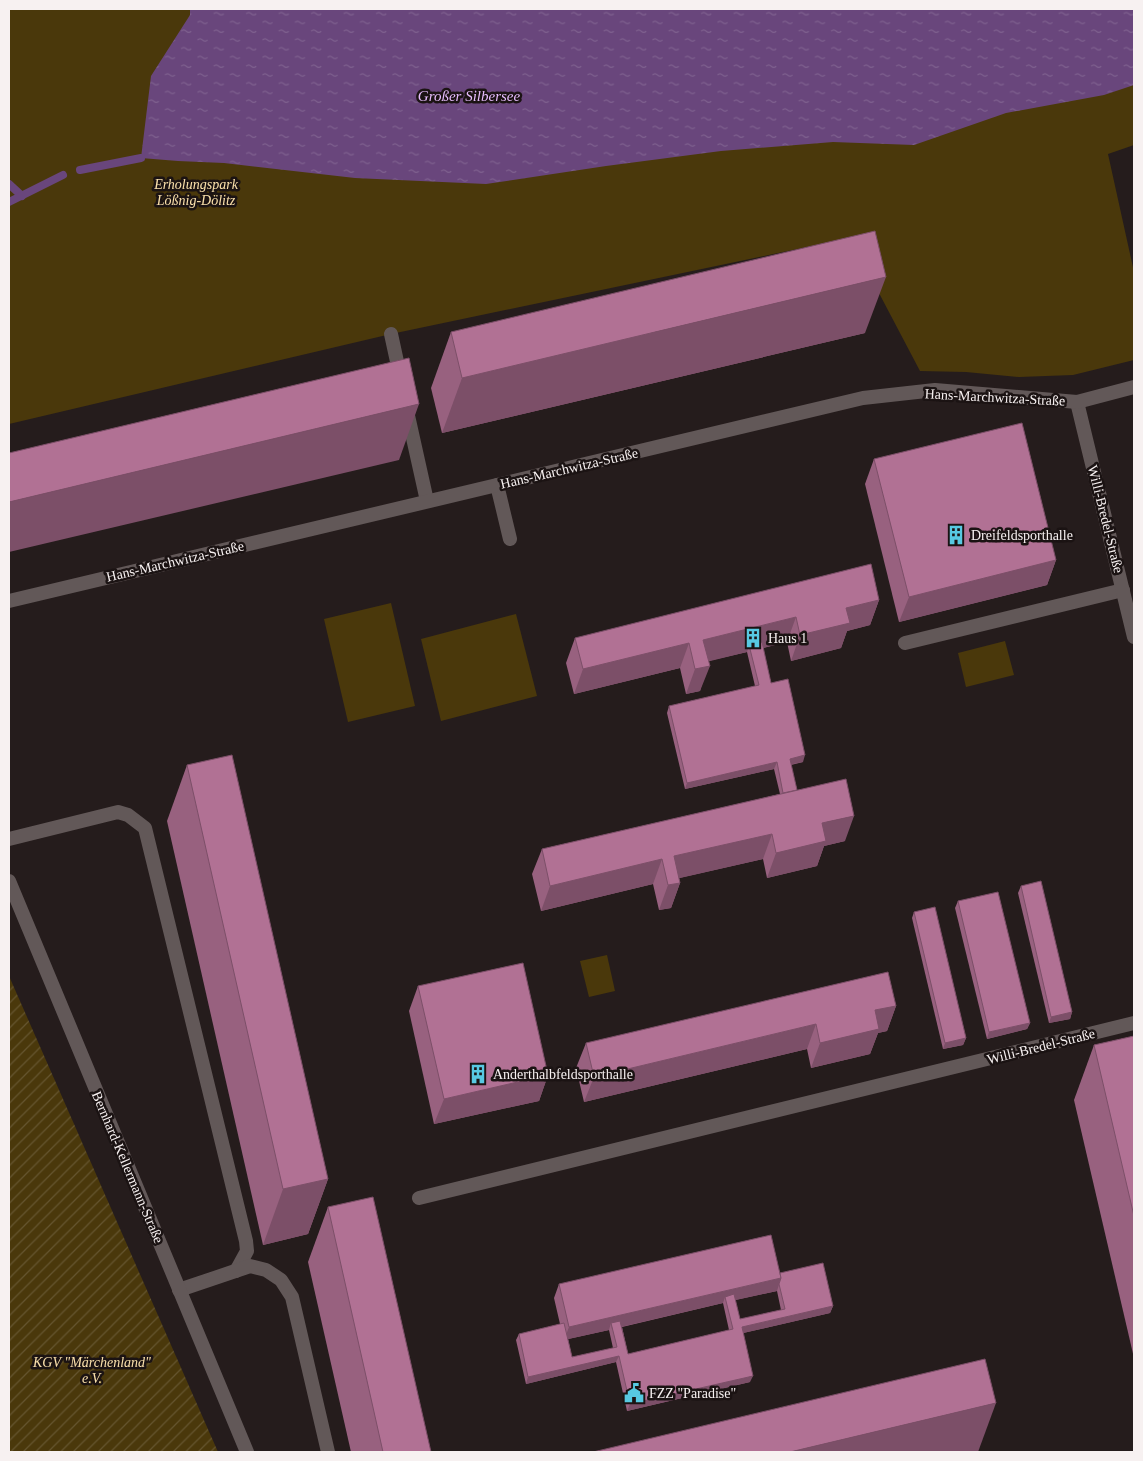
<svg xmlns="http://www.w3.org/2000/svg" width="1143" height="1461" font-family="Georgia,serif">
<defs>
<pattern id="garden-furrows" width="10" height="10" patternUnits="userSpaceOnUse" patternTransform="scale(1.25)"><rect width="10" height="10" fill="#4a380b"/><path d="M-1 1l2-2M0 10L10 0M9 11l2-2" fill="none" stroke="#65552f"/></pattern>
<pattern id="water-ripples" width="26" height="14" patternUnits="userSpaceOnUse" patternTransform="scale(1.25)"><rect width="26" height="14" fill="#69467c"/><path d="M2 4q2-2 4 0t4 0M15 11q2-2 4 0t4 0" fill="none" stroke="#7f618f"/></pattern>
</defs>
<rect width="100%" height="100%" fill="#251c1c"/>
<g fill="#4a380b">
<polygon points="9,9 1134,9 1134,145 1108,154 1134,272 1134,360 1073,375 1019,377 966,372 920,371 850,238 391,334 9,424"/>
<polygon points="391,603 415,706 348,722 324,619"/>
<polygon points="516,614 537,696 441,721 421,639"/>
<polygon points="1005,641 1014,675 966,687 958,653"/>
<polygon points="607,955 615,991 589,997 580,961"/>
</g>
<polygon fill="url(#garden-furrows)" points="9,976 218,1452 9,1452"/>
<polygon fill="url(#water-ripples)" points="190,9 1134,9 1134,85 1104,95 1006,113 914,145 833,142 721,151 606,166 486,184 355,178 224,163 178,161 141,158 151,76 190,15"/>
<g fill="none" stroke-linecap="round" stroke-linejoin="round">
<g stroke="#69467c" stroke-width="8">
<polyline points="80,170 141,158"/>
<polyline points="9,184 22,196"/>
<polyline points="9,202 63,175"/>
</g>
<g stroke="#625858" stroke-width="14">
<polyline points="391,334 401,380"/>
<polyline points="407,411 427,501"/>
<polyline points="497,485 510,539"/>
<polyline points="905,643 1123,590"/>
<polyline points="9,839 118,812 128,815 145,828 246,1241 247,1251 236,1271"/>
<polyline points="419,1198 1134,1023"/>
<polyline points="179,1290 250,1266 266,1270 281,1280 292,1297 328,1452"/>
</g>
<g stroke="#625858" stroke-width="14">
<polyline points="1077,402 1134,637"/>
<polyline points="9,601 863,398 935,390 1077,402 1134,387"/>
<polyline points="9,881 247,1452"/>
</g>
</g>
<g fill="#98617f" fill-rule="evenodd">
<polygon points="451,332 865,333 442,433 431,388"/>
<polygon points="874,459 1056,560 1047,585 899,622 865,484"/>
<polygon points="879,600 870,625 847,631 841,648 791,661 787,642 763,648 771,683 803,762 791,765 797,790 845,841 824,846 817,866 767,878 763,859 679,878 680,883 671,908 659,910 653,884 541,911 532,874 542,849 780,794 774,769 685,789 667,713 669,706 755,686 747,652 708,661 700,691 686,694 680,668 574,694 566,663 575,638"/>
<polygon points="187,765 328,1179 308,1234 263,1245 167,821"/>
<polygon points="1021,886 1072,1012 1070,1019 1049,1023 1018,893"/>
<polygon points="958,901 1030,1023 1027,1029 987,1039 955,908"/>
<polygon points="914,912 966,1038 963,1045 943,1049 912,918"/>
<polygon points="418,986 548,1075 539,1101 434,1124 409,1011"/>
<polygon points="896,1006 887,1031 878,1033 870,1054 811,1068 807,1049 584,1102 576,1068 586,1043"/>
<polygon points="1134,1036 1134,1358 1074,1100 1094,1045"/>
<polygon points="328,1207 431,1452 351,1452 308,1262"/>
<path d="M780,1273l53,33 -3,7 -87,20 7,49 -123,29 -11,-49 -90,22 -10,-44 3,-6 41,-10 -6,-26 5,-14zM777,1291l4,19 -41,9 -5,-19zM723,1303l6,27 -101,24 -6,-27zM609,1330l4,18 -41,9 -4,-18z"/>
</g>
<g fill="#7c4f68">
<polygon points="886,277 865,333 442,433 462,378"/>
<polygon points="419,404 399,460 9,552 9,502"/>
<polygon points="1056,560 1047,585 899,622 909,597"/>
<polygon points="879,600 870,625 847,631 841,648 791,661 800,635 846,608"/>
<polygon points="796,617 787,642 751,651 749,645 747,652 694,665 703,640"/>
<polygon points="689,643 680,668 574,694 583,669"/>
<polygon points="710,666 700,691 686,694 695,669"/>
<polygon points="805,755 803,762 788,765 790,759"/>
<polygon points="777,762 774,769 685,789 687,783"/>
<polygon points="854,816 845,841 824,846 817,866 767,878 776,853 822,823"/>
<polygon points="772,834 763,859 667,881 674,856"/>
<polygon points="662,859 653,884 541,911 550,886"/>
<polygon points="680,883 671,908 659,910 668,885"/>
<polygon points="896,1006 887,1031 878,1033 870,1054 811,1068 820,1043 875,1010"/>
<polygon points="1072,1012 1070,1019 1049,1023 1051,1017"/>
<polygon points="1030,1023 1027,1029 987,1039 989,1032"/>
<polygon points="816,1024 807,1049 584,1102 594,1077"/>
<polygon points="966,1038 963,1045 943,1049 945,1043"/>
<polygon points="548,1075 539,1101 434,1124 444,1099"/>
<polygon points="328,1179 308,1234 263,1245 283,1189"/>
<polygon points="781,1278 777,1291 727,1302 725,1297 723,1303 612,1329 611,1323 609,1330 564,1340 569,1327"/>
<polygon points="833,1306 830,1313 739,1334 742,1327"/>
<polygon points="619,1356 616,1362 526,1384 528,1377"/>
<polygon points="753,1376 750,1382 627,1411 630,1404"/>
<polygon points="996,1403 978,1452 790,1452"/>
</g>
<g fill="#b17194" stroke="#7c4f68">
<polygon points="875,231 886,277 462,378 451,332"/>
<polygon points="409,358 419,404 9,502 9,453"/>
<polygon points="1022,423 1056,560 909,597 874,459"/>
<polygon points="871,564 879,600 846,608 850,623 800,635 796,617 703,640 710,666 695,669 689,643 583,669 575,638"/>
<polygon points="762,642 771,683 788,679 805,755 790,759 797,790 783,793 777,762 687,783 669,706 759,685 749,645"/>
<polygon points="232,755 328,1179 283,1189 187,765"/>
<polygon points="846,779 854,816 822,823 826,841 776,853 772,834 674,856 680,883 668,885 662,859 550,886 542,849"/>
<polygon points="1041,881 1072,1012 1051,1017 1021,886"/>
<polygon points="998,892 1030,1023 989,1032 958,901"/>
<polygon points="935,907 966,1038 945,1043 914,912"/>
<polygon points="523,963 548,1075 444,1099 418,986"/>
<polygon points="888,972 896,1006 875,1010 879,1029 820,1043 816,1024 594,1077 586,1043"/>
<polygon points="1134,1036 1134,1216 1094,1045"/>
<polygon points="373,1197 431,1452 383,1452 328,1207"/>
<polygon points="771,1235 781,1278 569,1327 559,1284"/>
<polygon points="823,1263 833,1306 742,1327 753,1376 630,1404 619,1356 528,1377 519,1334 564,1323 572,1357 617,1347 611,1323 620,1321 628,1354 733,1329 725,1297 734,1294 740,1319 785,1309 779,1284 781,1278 780,1273"/>
<polygon points="985,1359 996,1403 790,1452 593,1452"/>
</g>
<defs>
<symbol id="building-bare" viewBox="-9 -9 18 18"><path d="M-4-6H4V6H1V3H-1V6H-4ZM-2.5-4.3h1.7v1.8h-1.7ZM.8-4.3h1.7v1.8H.8ZM-2.5-1h1.7V.8h-1.7ZM.8-1h1.7V.8H.8Z" fill="#57c9e2" stroke="#1b1313" stroke-width="2.5" paint-order="stroke"/></symbol>
<symbol id="civic-bare" viewBox="-9 -9 18 18"><path d="M-.6-6.5H3V-4.5H.6V-3L4-1V1h2V6H-6V1h2V-1L-.6-3ZM-1.2 2.5V6h2.4V2.5Z" fill="#57c9e2" stroke="#1b1313" stroke-width="2.5" paint-order="stroke"/></symbol>
</defs>
<g fill-rule="evenodd">
<use href="#building-bare" x="942" y="521" width="28" height="28"/>
<use href="#building-bare" x="739" y="624" width="28" height="28"/>
<use href="#building-bare" x="464" y="1060" width="28" height="28"/>
<use href="#civic-bare" x="620" y="1379" width="28" height="28"/>
</g>
<g text-anchor="middle" stroke-width="5" stroke-linejoin="round" paint-order="stroke">
<g font-size="14" font-style="italic" fill="#fae0ab" stroke="#1b1313">
<text x="196" y="189">Erholungspark<tspan x="196" dy="16">Lößnig-Dölitz</tspan></text>
<text x="92" y="1367">KGV "Märchenland"<tspan x="92" dy="16">e.V.</tspan></text>
</g>
<g font-size="14" fill="#f7f1f1" stroke="#1b1313">
<text transform="translate(995 397) rotate(3)" y="5">Hans-Marchwitza-Straße</text>
<text transform="translate(569 468) rotate(-13)" y="5">Hans-Marchwitza-Straße</text>
<text transform="translate(1106 519) rotate(76)" y="5">Willi-Bredel-Straße</text>
<text transform="translate(175 561) rotate(-13)" y="5">Hans-Marchwitza-Straße</text>
<text transform="translate(1041 1046) rotate(-14)" y="5">Willi-Bredel-Straße</text>
<text transform="translate(128 1167) rotate(67)" y="5">Bernhard-Kellermann-Straße</text>
</g>
<g font-size="14" fill="#f7f1f1" stroke="#1b1313" text-anchor="start">
<text x="971" y="540">Dreifeldsporthalle</text>
<text x="768" y="643">Haus 1</text>
<text x="493" y="1079">Anderthalbfeldsporthalle</text>
<text x="649" y="1398">FZZ "Paradise"</text>
</g>
<g font-size="15" font-style="italic" fill="#e7bdfe" stroke="#1b1313">
<text x="469" y="101">Großer Silbersee</text>
</g>
</g>
<rect width="1143" height="1461" fill="none" stroke="#f7f1f1" stroke-width="20"/>
</svg>
